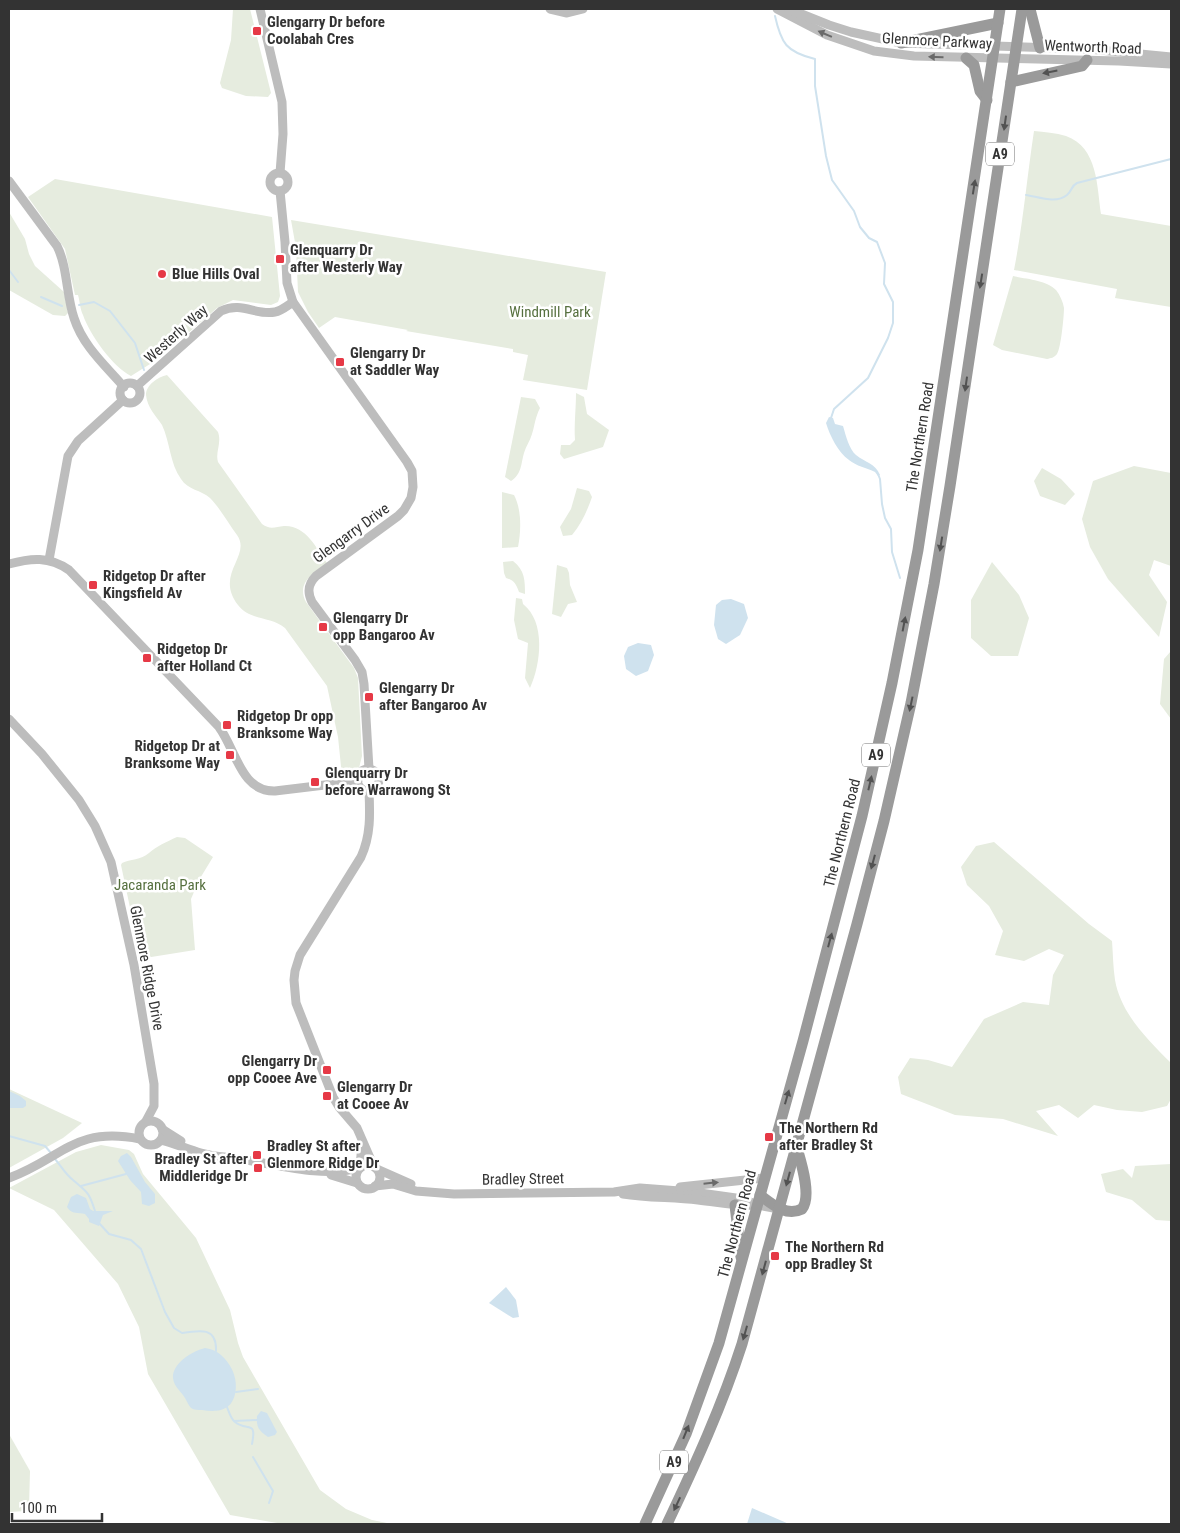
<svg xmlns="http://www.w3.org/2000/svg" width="1180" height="1533" font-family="'Roboto Condensed',sans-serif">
<rect width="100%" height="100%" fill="#fff"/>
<g fill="#e6ecdf">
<polygon points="233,9 250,9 271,93 268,97 246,96 222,88 220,83 231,40"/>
<path d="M1034,131c10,1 22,2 32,5 32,11 31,51 35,78l70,12v81l-56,-9 2,-9 -103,-19c9,-46 13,-93 20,-139z"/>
<path d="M55,179l217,38 8,79 -2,6 -7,3 -38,-5 -16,8 -59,51 -27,17c-18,-9 -41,-41 -48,-61 -3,-6 -3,-13 -5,-20h-3l-10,-46 -37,-52z"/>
<polygon points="9,212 25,239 29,254 35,266 64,292 68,313 65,316 53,315 9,290"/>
<polygon points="291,220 606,272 587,390 523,380 528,355 513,352 513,349 406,331 408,330 335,317 319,328 308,312 298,292 296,248"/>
<path d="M1013,276c13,3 34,4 43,14 4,5 7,12 8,18 0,8 -3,40 -7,46 -3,4 -6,4 -10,5l-45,-9 -9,-5z"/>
<path d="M167,375l51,57c4,11 -3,20 0,30l44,62c8,6 13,3 22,2 22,-1 32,22 43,37 -14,10 -31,20 -21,39l48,66 4,10 4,78 -4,16 -16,4 -4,-39 -11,-51 -42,-58c-14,-12 -35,-7 -47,-23 -24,-31 14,-49 -1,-70 -9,-12 -17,-27 -27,-37 -9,-8 -22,-8 -29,-19 -11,-15 -11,-37 -19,-54 -6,-9 -15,-18 -16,-30 0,-10 12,-18 21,-20z"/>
<path d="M576,393l8,4 3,17 22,16 -6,17 -39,12 -4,-5 1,-9h9l5,-5c-1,-16 1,-31 1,-47z"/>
<path d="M521,397l14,2 5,9c-5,10 -5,16 -8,26 -2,7 -6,12 -8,19 -3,10 -2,21 -13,28l-6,-4z"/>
<polygon points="1134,466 1171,473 1171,566 1154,560 1149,575 1167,602 1159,637 1108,579 1090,547 1082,519 1093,481"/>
<polygon points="1042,468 1061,479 1075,494 1065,505 1040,496 1034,481"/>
<path d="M577,488l12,3 3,6c-5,14 -10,26 -20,38l-9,1 -3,-9 11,-18z"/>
<path d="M502,492l12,3c8,15 7,37 4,52l-16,1z"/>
<path d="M513,561c12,9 12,20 12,33l-6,-2c-3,-8 -5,-12 -13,-14l-2,-5 -1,-11z"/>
<polygon points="992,562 1019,595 1029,618 1018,656 991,656 971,638 971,600"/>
<polygon points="557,565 567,568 569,573 570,585 577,602 568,604 561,617 552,614"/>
<path d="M516,598l6,1 1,5c23,18 18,60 7,84l-5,-10 3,-35 -10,-4 -4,-19z"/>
<polygon points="1171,651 1171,719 1160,704 1164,659"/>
<path d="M177,837l8,1 28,19 -14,23 -8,19 4,51 -50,8 -5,-3 -19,-90 1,-2c8,-4 19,-3 27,-10 8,-7 17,-11 28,-16z"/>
<path d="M994,842l95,82 23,17c1,13 1,26 3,39 6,34 33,60 56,83v36l-4,7 -25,6 -25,-2 -23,-5 -16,13 -19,-13 -23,6 22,25 -55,-17 -48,-4 -54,-21 -3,-17 12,-19 18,2 24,7 32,-48 39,-17 26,3 4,-30 11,-20 -15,-6 -25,12 -29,-6 8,-24 -14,-25 -22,-21 -6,-18 15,-21z"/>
<polygon points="9,1089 82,1123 63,1138 9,1168"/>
<polygon points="101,1145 129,1150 134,1154 143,1174 196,1238 230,1310 238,1343 243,1357 320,1490 346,1509 372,1520 392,1524 283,1524 230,1515 148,1374 139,1327 118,1284 54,1210 9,1188 76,1152"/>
<polygon points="1171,1164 1171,1221 1156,1220 1132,1200 1106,1192 1101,1174 1123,1169 1132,1178 1135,1166"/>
<polygon points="9,1434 30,1471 29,1508 26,1511 9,1512"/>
</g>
<g fill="#cfe2ee">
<path d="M829,417l4,1 2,6 8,2c3,10 6,23 13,29 10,8 19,8 24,20l-2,1 -3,-4c-8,-4 -19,-6 -26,-12 -11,-8 -19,-24 -23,-37z"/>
<polygon points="731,599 744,604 748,618 740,635 726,644 718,639 714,625 716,605 722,600"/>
<polygon points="638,643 651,645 654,655 648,671 636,676 626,669 624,656 628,647"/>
<polygon points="9,1091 20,1096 26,1101 26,1106 23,1108 9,1108"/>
<polygon points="127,1153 131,1157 145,1182 155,1194 155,1203 149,1206 142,1204 141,1192 130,1180 118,1161 121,1156"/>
<path d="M77,1194l9,4 4,11 3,2h20l-10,4 -4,11 -10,-4v-3l-4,-5c-7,-2 -13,1 -18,-7l4,-10z"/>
<polygon points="506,1287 516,1300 519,1317 513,1318 489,1303"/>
<path d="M205,1348c20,2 35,27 30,46 -4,18 -19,18 -33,16 -4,0 -8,0 -11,-2 -3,-3 -4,-7 -6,-10 -4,-7 -11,-11 -12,-20 -1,-15 20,-27 32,-30z"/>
<path d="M261,1411l6,2 10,19 -2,3 -7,2c-9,-6 -12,-10 -11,-21z"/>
<polygon points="752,1508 789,1524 747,1524"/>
</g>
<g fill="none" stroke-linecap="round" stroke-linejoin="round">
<g stroke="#cfe2ee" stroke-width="2">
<path d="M775,16c6,27 11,36 40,43v27l11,70 6,24 22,31 6,16 9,11 8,4 8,21 -1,21 9,18v21l-5,15 -20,40 -34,31 -3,9"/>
<path d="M1026,195c13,2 30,9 41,0 5,-4 4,-9 10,-12l94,-24"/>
<polyline points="9,270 18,282"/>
<polyline points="41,297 62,306"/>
<polyline points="79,305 94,302 110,311 135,343 144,370"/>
<polyline points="878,474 880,479 882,504 885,518 891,529 892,552 900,578"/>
<polyline points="9,1136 45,1146 51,1153"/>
<path d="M55,1159c6,7 11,16 18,21 15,13 16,12 22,31"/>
<polyline points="81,1186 126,1174"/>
<path d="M99,1223l10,11 22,6 10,9 24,63 9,16 8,5c18,-3 35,-6 34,18"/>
<polyline points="236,1392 258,1389"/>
<path d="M227,1407c2,5 4,12 8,15 12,10 22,-3 17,22"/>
<polyline points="234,1421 257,1420"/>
<polyline points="253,1457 273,1491 269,1503"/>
</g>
<g stroke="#bdbdbd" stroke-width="9">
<polyline points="260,9 282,102 283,134 280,173"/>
<polyline points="550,9 567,13 583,9"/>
<polyline points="777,9 827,35 874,51 914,56 1119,61 1171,64"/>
<polyline points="789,9 829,25 851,32 901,43 1089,49 1171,57"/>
<circle cx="279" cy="182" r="9"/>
<path d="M9,181l48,65c11,22 9,49 17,72 9,28 31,47 50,69"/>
<path d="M280,191l5,51 2,41 6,19 114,160 5,9 1,16 -2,11 -7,12 -6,6 -82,60c-8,8 -9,16 -4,26l43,58 7,12 2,12 5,85"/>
<circle cx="130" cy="393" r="10"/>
<path d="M137,386l84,-75c21,-10 35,5 54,1 6,-1 12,-6 18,-10"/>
<polyline points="49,560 68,456 78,441 123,400"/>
<path d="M9,564c22,-6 40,-8 60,6l150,157c17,23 22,65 56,64l83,-10"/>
<polyline points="9,719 42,754 79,800 95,826 111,862 134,965 154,1084 154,1106 146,1121"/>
<circle cx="368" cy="780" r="11"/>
<path d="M369,791c1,23 2,44 -8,66l-61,98 -5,16 -1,9 2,23 37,94 6,10 18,21 17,39"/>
<circle cx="151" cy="1133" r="12"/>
<polyline points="162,1129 181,1141"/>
<path d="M161,1140c13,3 26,9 40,13 14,4 30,4 45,7 38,6 75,17 113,8"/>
<circle cx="368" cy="1177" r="12"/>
<polyline points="360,1168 362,1142"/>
<polyline points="377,1169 411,1184"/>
<polyline points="331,1175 357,1183"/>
<path d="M9,1178c54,-20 65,-52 131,-39"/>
<polyline points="375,1186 393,1184 416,1191 454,1194 614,1192 640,1188 693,1192 743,1199 757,1205 779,1209"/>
<polyline points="680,1187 764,1178"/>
<path d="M623,1194c25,4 50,3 75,6 20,2 39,7 59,5"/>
</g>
<g stroke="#9a9a9a" stroke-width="11">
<polyline points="1030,9 1040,48"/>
<polyline points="901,43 998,23"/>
<polyline points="966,58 974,65 980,91 987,100"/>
<polyline points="1011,82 1082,66 1087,60"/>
<path d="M760,1195c12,9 26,22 42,14 10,-13 -1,-47 -5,-61"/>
<polyline points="735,1205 741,1257"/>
<polyline points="645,1524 686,1434 719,1343 803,1041 862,816 892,683 918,550 1000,9"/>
<path d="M667,1524c28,-59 55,-118 75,-180l115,-420 27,-103 27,-118 23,-119 16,-98 72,-477"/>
</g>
</g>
<defs><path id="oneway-solid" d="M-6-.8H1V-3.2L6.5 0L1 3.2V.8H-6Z" transform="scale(1.25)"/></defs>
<g fill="#6a6a6a">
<use href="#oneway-solid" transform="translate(825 34) rotate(-157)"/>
<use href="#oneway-solid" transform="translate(936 57) rotate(-179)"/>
<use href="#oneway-solid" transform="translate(711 1183) rotate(-6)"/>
</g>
<g fill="#525252">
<use href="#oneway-solid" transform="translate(1050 72) rotate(169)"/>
<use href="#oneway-solid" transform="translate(1005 123) rotate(98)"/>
<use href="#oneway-solid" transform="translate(974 187) rotate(-81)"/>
<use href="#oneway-solid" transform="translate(981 281) rotate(99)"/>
<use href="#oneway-solid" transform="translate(966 384) rotate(98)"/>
<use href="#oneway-solid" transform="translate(941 544) rotate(99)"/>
<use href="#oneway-solid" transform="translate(904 624) rotate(-79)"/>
<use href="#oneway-solid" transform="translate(911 704) rotate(102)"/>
<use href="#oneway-solid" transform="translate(870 783) rotate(-77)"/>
<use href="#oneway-solid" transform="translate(873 862) rotate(105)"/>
<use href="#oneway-solid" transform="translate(830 940) rotate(-75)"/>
<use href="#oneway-solid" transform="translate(787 1097) rotate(-74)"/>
<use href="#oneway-solid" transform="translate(788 1179) rotate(105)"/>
<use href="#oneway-solid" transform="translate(764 1268) rotate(105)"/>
<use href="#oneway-solid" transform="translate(745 1333) rotate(106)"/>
<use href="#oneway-solid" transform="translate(686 1432) rotate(-68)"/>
<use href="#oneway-solid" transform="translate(677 1504) rotate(115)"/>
</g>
<g fill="#e63946" stroke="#fff" stroke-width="2">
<rect x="252" y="26" width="10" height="10" rx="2.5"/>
<rect x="275" y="254" width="10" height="10" rx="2.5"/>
<circle cx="162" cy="274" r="5"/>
<rect x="335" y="357" width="10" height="10" rx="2.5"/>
<rect x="88" y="580" width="10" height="10" rx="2.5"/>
<rect x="318" y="622" width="10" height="10" rx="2.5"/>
<rect x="142" y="653" width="10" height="10" rx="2.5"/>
<rect x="364" y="692" width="10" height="10" rx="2.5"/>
<rect x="222" y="720" width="10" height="10" rx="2.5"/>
<rect x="225" y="750" width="10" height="10" rx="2.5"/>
<rect x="310" y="777" width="10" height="10" rx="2.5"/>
<rect x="322" y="1065" width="10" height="10" rx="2.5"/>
<rect x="322" y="1091" width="10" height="10" rx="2.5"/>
<rect x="764" y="1132" width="10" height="10" rx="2.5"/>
<rect x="252" y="1150" width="10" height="10" rx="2.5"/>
<rect x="253" y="1163" width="10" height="10" rx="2.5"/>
<rect x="770" y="1251" width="10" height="10" rx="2.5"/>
</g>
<g text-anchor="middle" stroke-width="5" stroke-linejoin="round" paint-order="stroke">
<g fill="#fff" stroke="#707070" stroke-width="1">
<rect x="986" y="142.5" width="28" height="23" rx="4"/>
<rect x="862" y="743.5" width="28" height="23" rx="4"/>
<rect x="660" y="1450.5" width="28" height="23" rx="4"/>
</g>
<g font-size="14" font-weight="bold" fill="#333">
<text x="1000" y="159">A9</text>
<text x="876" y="760">A9</text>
<text x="674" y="1467">A9</text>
</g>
<g font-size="15" font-weight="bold" fill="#333" stroke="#fff" text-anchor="start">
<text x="267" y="27">Glengarry Dr before<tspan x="267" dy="17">Coolabah Cres</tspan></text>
<text x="290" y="255">Glenquarry Dr<tspan x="290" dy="17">after Westerly Way</tspan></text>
<text x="172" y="279">Blue Hills Oval</text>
<text x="350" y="358">Glengarry Dr<tspan x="350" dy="17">at Saddler Way</tspan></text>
<text x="103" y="581">Ridgetop Dr after<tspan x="103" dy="17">Kingsfield Av</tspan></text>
<text x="333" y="623">Glenqarry Dr<tspan x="333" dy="17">opp Bangaroo Av</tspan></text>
<text x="157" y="654">Ridgetop Dr<tspan x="157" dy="17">after Holland Ct</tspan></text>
<text x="379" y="693">Glengarry Dr<tspan x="379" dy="17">after Bangaroo Av</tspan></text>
<text x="237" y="721">Ridgetop Dr opp<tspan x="237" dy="17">Branksome Way</tspan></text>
<text x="220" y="751" text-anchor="end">Ridgetop Dr at<tspan x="220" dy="17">Branksome Way</tspan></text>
<text x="325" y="778">Glenquarry Dr<tspan x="325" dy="17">before Warrawong St</tspan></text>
<text x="317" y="1066" text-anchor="end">Glengarry Dr<tspan x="317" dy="17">opp Cooee Ave</tspan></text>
<text x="337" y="1092">Glengarry Dr<tspan x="337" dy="17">at Cooee Av</tspan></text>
<text x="779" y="1133">The Northern Rd<tspan x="779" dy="17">after Bradley St</tspan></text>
<text x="267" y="1151">Bradley St after<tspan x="267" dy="17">Glenmore Ridge Dr</tspan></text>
<text x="248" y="1164" text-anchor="end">Bradley St after<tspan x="248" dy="17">Middleridge Dr</tspan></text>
<text x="785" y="1252">The Northern Rd<tspan x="785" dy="17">opp Bradley St</tspan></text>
</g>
<g font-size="15" fill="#333" stroke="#fff">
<text transform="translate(937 41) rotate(3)" y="5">Glenmore Parkway</text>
<text transform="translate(1093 47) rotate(2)" y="5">Wentworth Road</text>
<text transform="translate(176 334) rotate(-42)" y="5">Westerly Way</text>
<text transform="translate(920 437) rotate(-81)" y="5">The Northern Road</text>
<text transform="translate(351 533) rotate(-36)" y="5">Glengarry Drive</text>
<text transform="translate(842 833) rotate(-76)" y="5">The Northern Road</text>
<text transform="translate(147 968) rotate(79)" y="5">Glenmore Ridge Drive</text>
<text transform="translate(523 1179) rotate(-1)" y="5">Bradley Street</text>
<text transform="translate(737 1224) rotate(-75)" y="5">The Northern Road</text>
</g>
<g font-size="15" fill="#56703f" stroke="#fff">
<text x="550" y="317">Windmill Park</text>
<text x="160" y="890">Jacaranda Park</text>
</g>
</g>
<rect width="1180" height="1533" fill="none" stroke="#333333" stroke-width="20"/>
<path d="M12 1513v8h90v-8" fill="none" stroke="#333333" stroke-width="2.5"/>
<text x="20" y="1513" font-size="15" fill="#333333" stroke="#ffffff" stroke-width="4" paint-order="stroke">100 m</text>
</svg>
